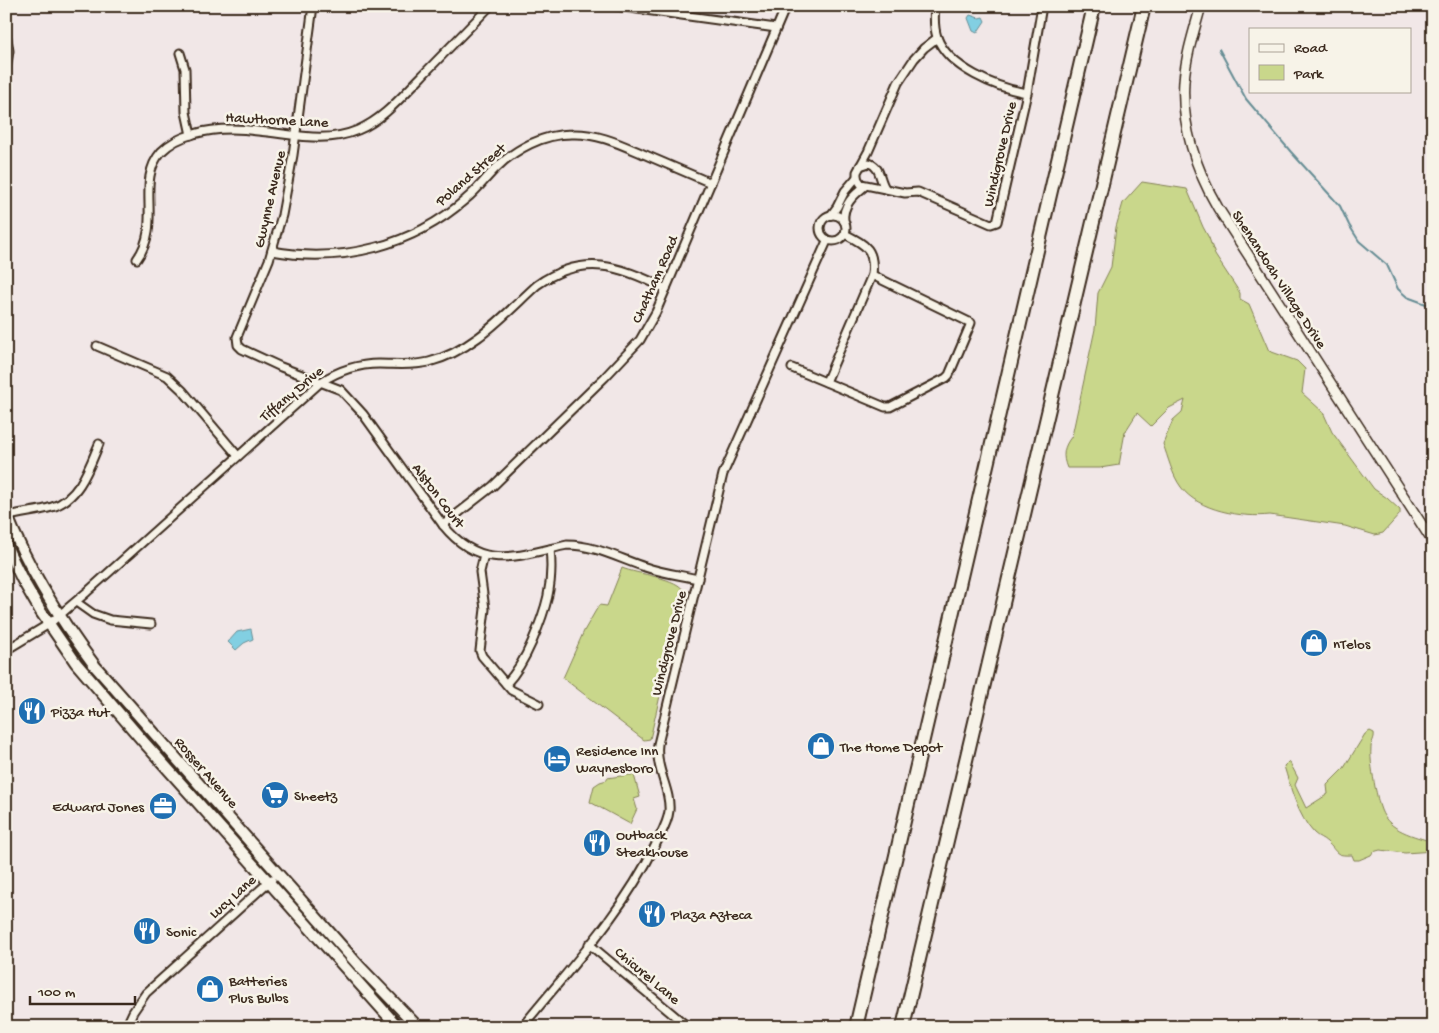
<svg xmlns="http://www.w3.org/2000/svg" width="1439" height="1033" font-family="'Gochi Hand',sans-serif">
<rect width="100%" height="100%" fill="#f1e7e7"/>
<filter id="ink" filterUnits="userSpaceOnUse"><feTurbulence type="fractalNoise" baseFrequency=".02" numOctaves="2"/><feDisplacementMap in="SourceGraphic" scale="10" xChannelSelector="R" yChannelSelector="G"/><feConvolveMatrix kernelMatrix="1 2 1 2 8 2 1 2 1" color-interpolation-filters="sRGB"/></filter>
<g filter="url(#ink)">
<g fill="#c9d78b" stroke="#828054">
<path d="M1142,182l45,7 16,38 6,11 6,17 25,38v6l9,5 20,47 28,10 8,8 -3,24 21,19 9,20 42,57 13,9 13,12v4l-17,19 -8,2 -30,-9 -75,-11c-27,3 -72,-4 -89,-28 -9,-12 -13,-30 -18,-43l10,-24 9,-8 3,-12 -16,8 -18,18 -14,-13 -12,19 -6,33 -19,3h-33c-5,-12 -4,-21 5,-32l23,-107 3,-36 13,-26 5,-40 7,-24z"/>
<path d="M622,568c14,6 58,10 62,24l-34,147 -6,1 -81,-62 21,-47 15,-26 8,1z"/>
<path d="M1370,731l4,2c1,6 -3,9 -3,15 -1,12 2,27 4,39 2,7 3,16 6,23 8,21 33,26 52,32v9l-28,2 -25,-3 -7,2 -2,3 -12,5h-5l-2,-5c-18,1 -14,-3 -25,-13 -4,-4 -9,-5 -13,-9 -16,-17 -23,-44 -30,-67l5,-5 9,17 -3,7 11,23 22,-14 -1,-9 17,-17 21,-34z"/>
<polygon points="628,775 634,775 640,797 634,799 637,809 630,824 590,802 594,786 600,782 607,780 607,778"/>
</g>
<g fill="#82cfe2" stroke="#668d94">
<polygon points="970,15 979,18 983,17 985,21 977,33 973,31 968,18"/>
<polygon points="251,629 253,639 244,643 236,650 228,642 237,632"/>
</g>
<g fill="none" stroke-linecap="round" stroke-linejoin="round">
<g stroke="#668d94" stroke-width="2">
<polyline points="1219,49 1246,99 1291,152 1340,206 1349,225 1359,241 1387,265 1398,289 1407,297 1426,304"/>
<polyline points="1432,308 1433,309"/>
</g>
<defs>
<g id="minor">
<path d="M313,6l-20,149 -11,60 -13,45 -32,77 1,8 4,4 39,18 60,23 22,24 80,111c38,47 74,31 124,20 28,0 53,14 78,22 17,6 35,8 53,12"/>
<polyline points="616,6 776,28"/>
<path d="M935,6c-1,10 -1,22 2,31 11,31 60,51 90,56l15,-87"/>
<polyline points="6,33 9,51 6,69"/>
<polyline points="937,38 924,48 914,59 898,83 868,152 857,172 857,178 861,184 905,193 918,192 991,224 997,222 1027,93"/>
<polyline points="180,53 185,69 186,112 191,135"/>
<path d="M860,166l9,-3c12,4 10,16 16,25"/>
<circle cx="833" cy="228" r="13"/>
<polyline points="831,215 837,207 845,191 857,177"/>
<path d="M844,221c-2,-16 10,-26 21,-35"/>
<path d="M272,251c69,13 141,-5 194,-52 11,-9 19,-20 29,-30 20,-20 48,-35 77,-35 28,-1 52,12 76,22 21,9 42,18 63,27"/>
<path d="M137,259c26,-36 -2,-77 24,-107 9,-9 21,-15 33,-18 21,-6 42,-6 64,-3 34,3 67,13 100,-1 26,-11 44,-34 63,-53 23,-24 46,-47 69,-71"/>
<polyline points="97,346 167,376 183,391 238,456"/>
<polyline points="792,368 885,407 890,407 946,378 949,375 971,323 872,275"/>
<path d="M826,382l46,-107c3,-26 -6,-30 -27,-41"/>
<path d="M6,517c15,-5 31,-5 46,-10 27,-8 37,-39 47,-63"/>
<polyline points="443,525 493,486 605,377 640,340 656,312 786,6"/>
<polyline points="484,555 480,572 485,609 480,651 482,656 511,690 539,704"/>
<polyline points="76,602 93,614 110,620 151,624"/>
<path d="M6,650l43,-26 38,-32 234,-210c17,-11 37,-18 58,-18 17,0 33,2 50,-2 44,-11 76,-48 108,-77 46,-32 83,-20 129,4"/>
<path d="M506,684c12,-13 19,-26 26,-42 14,-33 22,-57 18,-93"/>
<polyline points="589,944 688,1027"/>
<polyline points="126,1027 133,1012 146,993 272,879"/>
<path d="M522,1027c47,-58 100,-113 133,-181 5,-11 13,-23 14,-35 2,-22 -14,-41 -11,-67l65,-270 104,-233"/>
</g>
<path id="tertiary" d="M1201,6c-7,25 -15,49 -17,75 -3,44 12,89 34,127l215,334"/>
<g id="primary">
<path d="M6,513c22,56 53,105 89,153l265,301 58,60"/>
<polyline points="6,546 22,579 41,612 76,663 142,740 398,1027"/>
</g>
<g id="motorway">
<polyline points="856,1027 1094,6"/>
<polyline points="903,1027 1144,6"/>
</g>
</defs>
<use href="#minor" stroke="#3b2a1e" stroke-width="11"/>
<use href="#tertiary" stroke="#3b2a1e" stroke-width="12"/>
<use href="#primary" stroke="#3b2a1e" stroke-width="14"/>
<use href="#motorway" stroke="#3b2a1e" stroke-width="16"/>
<use href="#minor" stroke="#f7f3e8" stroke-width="7"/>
<use href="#tertiary" stroke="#f7f3e8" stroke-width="9"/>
<use href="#primary" stroke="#f7f3e8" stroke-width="10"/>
<use href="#motorway" stroke="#f7f3e8" stroke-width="12"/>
</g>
</g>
<defs>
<symbol id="shop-disc" viewBox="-11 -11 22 22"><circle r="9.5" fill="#1f6fb2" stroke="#f7f3e8"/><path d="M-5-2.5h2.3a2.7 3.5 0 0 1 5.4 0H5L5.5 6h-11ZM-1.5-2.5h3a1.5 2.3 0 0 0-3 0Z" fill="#fff"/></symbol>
<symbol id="restaurant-disc" viewBox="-11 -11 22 22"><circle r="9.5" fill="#1f6fb2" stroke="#f7f3e8"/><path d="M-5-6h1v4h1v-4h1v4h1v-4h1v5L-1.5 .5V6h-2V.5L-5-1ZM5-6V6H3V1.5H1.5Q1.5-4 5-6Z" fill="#fff"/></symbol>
<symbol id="hotel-disc" viewBox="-11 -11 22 22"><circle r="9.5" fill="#1f6fb2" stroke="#f7f3e8"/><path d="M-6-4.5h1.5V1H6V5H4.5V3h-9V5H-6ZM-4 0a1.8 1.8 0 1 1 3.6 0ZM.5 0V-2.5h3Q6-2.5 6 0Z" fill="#fff"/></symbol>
<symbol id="supermarket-disc" viewBox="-11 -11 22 22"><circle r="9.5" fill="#1f6fb2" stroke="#f7f3e8"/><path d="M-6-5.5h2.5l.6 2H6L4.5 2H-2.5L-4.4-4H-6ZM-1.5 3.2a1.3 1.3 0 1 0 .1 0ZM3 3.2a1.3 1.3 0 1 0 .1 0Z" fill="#fff"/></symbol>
<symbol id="office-disc" viewBox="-11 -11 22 22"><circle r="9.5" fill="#1f6fb2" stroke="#f7f3e8"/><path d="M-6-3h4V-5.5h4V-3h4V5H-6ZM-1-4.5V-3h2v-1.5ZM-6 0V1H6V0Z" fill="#fff"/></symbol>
</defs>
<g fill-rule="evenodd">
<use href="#shop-disc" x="1298" y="627" width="32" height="32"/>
<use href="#restaurant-disc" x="16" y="695" width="32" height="32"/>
<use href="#shop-disc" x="805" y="730" width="32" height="32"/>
<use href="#hotel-disc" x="541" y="743" width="32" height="32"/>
<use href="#supermarket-disc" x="259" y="779" width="32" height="32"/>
<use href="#office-disc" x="147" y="790" width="32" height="32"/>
<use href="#restaurant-disc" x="581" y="827" width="32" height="32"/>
<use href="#restaurant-disc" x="636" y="898" width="32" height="32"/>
<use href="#restaurant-disc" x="131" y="915" width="32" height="32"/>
<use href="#shop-disc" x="194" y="973" width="32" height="32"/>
</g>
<g text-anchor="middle" stroke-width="5" stroke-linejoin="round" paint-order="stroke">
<g font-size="15" fill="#3b2a1e" stroke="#f7f3e8">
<text transform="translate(277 119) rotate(3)" y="5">Hawthorne Lane</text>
<text transform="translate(999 154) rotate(-77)" y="5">Windigrove Drive</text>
<text transform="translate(470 174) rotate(-41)" y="5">Poland Street</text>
<text transform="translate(269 199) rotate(-77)" y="5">Gwynne Avenue</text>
<text transform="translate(654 279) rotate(-66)" y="5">Chatham Road</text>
<text transform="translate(1280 279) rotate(57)" y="5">Shenandoah Village Drive</text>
<text transform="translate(291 393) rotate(-40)" y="5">Tiffany Drive</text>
<text transform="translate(439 495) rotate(53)" y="5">Alston Court</text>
<text transform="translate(668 643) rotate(-76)" y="5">Windigrove Drive</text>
<text transform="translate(207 772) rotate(49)" y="5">Rosser Avenue</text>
<text transform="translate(232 896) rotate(-42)" y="5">Lucy Lane</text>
<text transform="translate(648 975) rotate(40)" y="5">Chicurel Lane</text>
</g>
<g font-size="15" fill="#3b2a1e" stroke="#f7f3e8" text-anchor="start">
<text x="1333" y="648">nTelos</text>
<text x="51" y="716">Pizza Hut</text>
<text x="840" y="751">The Home Depot</text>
<text x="576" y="755">Residence Inn<tspan x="576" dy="17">Waynesboro</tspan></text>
<text x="294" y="800">Sheetz</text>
<text x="144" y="811" text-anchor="end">Edward Jones</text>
<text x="616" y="839">Outback<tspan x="616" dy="17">Steakhouse</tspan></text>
<text x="671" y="919">Plaza Azteca</text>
<text x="166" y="936">Sonic</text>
<text x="229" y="985">Batteries<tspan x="229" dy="17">Plus Bulbs</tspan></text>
</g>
</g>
<rect width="1439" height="1033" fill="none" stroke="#f7f3e8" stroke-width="25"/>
<rect x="12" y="12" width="1414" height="1008" fill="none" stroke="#3b2a1e" stroke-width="2" filter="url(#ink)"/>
<rect x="1249" y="28" width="162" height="65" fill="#f7f3e8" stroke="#aca397"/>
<rect x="1259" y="44" width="25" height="8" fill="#f7f3e8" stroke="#aca397"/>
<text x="1294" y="52" font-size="15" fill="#3b2a1e">Road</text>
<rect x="1259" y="65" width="25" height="15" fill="#c9d78b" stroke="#aca397"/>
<text x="1294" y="78" font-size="15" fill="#3b2a1e">Park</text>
<path d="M30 996v8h105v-8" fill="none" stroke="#3b2a1e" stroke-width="2.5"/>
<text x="38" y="996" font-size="15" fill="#3b2a1e" stroke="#f7f3e8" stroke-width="4" paint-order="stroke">100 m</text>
</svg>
